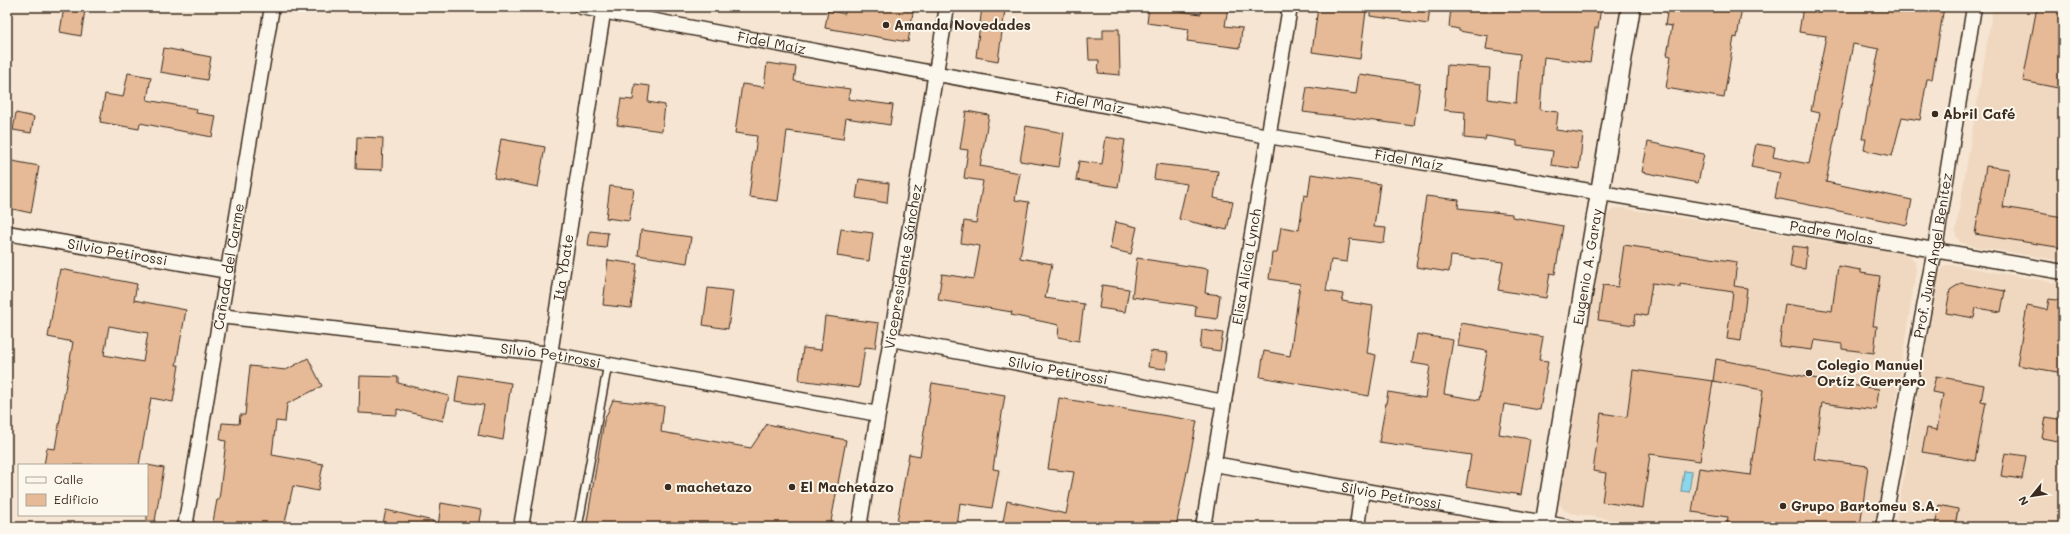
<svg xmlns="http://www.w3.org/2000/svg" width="2070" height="534" font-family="Mali,sans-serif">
<rect width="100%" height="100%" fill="#f5e5d2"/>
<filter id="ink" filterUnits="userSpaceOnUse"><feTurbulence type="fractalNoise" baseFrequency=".025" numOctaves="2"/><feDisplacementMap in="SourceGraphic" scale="8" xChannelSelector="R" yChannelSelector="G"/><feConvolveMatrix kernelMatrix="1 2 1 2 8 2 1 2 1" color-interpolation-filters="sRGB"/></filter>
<g filter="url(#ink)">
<g fill="#f0d8c0">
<polygon points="1993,7 2063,7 2063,261 1967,245 1960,242 1956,236 1956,229"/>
<polygon points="1614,208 1622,208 1904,254 1911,257 1915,262 1916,270 1876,527 1656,527 1571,513 1564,510 1560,504 1560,497 1606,219 1609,213"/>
<polygon points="1947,265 1954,265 2063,284 2063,527 1895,527 1938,276 1942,269"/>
</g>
<polygon fill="#8bd6eb" stroke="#6b9199" points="1684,471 1692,472 1689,492 1681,491"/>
<g fill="#e6ba96" stroke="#3b2a1e" fill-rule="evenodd">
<polygon points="64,7 85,10 81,36 60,32"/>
<polygon points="845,7 914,7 908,42 825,28 828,10 845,14"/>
<polygon points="982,7 1005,10 998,61 976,57"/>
<polygon points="1149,7 1201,14 1202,7 1228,7 1225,26 1242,28 1240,48 1187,41 1189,29 1147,23"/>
<polygon points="1318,7 1335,7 1366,11 1360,59 1312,52"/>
<polygon points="1370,7 1430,7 1428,24 1370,16"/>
<polygon points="1451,7 1601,7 1598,28 1595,28 1590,63 1544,57 1540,110 1558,112 1556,130 1583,134 1579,169 1551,165 1553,151 1517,146 1517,141 1486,136 1485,140 1464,138 1465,112 1444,110 1447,65 1490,68 1488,99 1516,103 1520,54 1486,49 1488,36 1459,31 1459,29 1449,27"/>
<polygon points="1668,7 1742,7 1737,38 1734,37 1724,98 1666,88 1671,56 1667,55 1672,26 1665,25"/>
<polygon points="1803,7 1944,7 1932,79 1927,79 1920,120 1902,117 1892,156 1864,150 1866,139 1862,139 1879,49 1853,44 1826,182 1912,200 1907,225 1775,198 1780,173 1751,167 1756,144 1775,147 1773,157 1809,164 1820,113 1811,111 1826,36 1799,32"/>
<polygon points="2037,7 2063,7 2063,89 2023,81"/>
<polygon points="1103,29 1119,29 1120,75 1098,73 1099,60 1089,60 1088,39 1103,39"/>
<polygon points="164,48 211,57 207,80 160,72"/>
<polygon points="767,63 796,67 794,81 850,89 848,99 893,105 890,125 846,118 843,139 787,131 778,201 749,197 757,136 735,133 742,84 764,87"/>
<polygon points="128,73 151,77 147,100 197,109 196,113 216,116 212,137 140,123 139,129 100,122 105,94 123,97"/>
<polygon points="1359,74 1420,83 1414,126 1303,112 1307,87 1356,94"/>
<polygon points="635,84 650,86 648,102 665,105 662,131 617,125 621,99 633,100"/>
<polygon points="966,111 989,115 980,166 1020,173 1015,200 1029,202 1020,258 1052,264 1045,298 1084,304 1079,341 1058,337 1059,325 1011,315 1012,312 938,300 942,274 974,279 980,246 961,243 964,221 976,223 983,181 964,178 968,150 960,149"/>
<polygon points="16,113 34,117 31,133 13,130"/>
<polygon points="1026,126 1064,133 1059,167 1020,161"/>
<polygon points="357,137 383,138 382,170 356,169"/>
<polygon points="1106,137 1125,140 1118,187 1076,180 1079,161 1102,164"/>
<polygon points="501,139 545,147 538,187 494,178"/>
<polygon points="1648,142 1704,154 1698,183 1642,172"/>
<polygon points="7,160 39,166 31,213 8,208 12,188 7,187"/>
<polygon points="1156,164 1218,171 1214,198 1233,202 1227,230 1179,219 1187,184 1154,179"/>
<polygon points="1986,166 2009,169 2003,207 2063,217 2063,248 1975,234"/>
<polygon points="1311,174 1380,184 1374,227 1386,228 1384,243 1350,239 1347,262 1331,260 1326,291 1343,294 1342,301 1373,306 1367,353 1376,355 1369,396 1260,377 1264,351 1290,356 1300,284 1269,279 1272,253 1277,253 1281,227 1299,230 1304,195 1308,196"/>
<polygon points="859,179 889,183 887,203 856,198"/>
<polygon points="610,186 634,189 629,221 606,218"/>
<polygon points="1426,196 1459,200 1458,208 1512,214 1512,217 1563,226 1555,274 1550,273 1546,298 1498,290 1503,262 1451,256 1449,272 1416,267"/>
<polygon points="1115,222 1137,227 1131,254 1110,249"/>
<polygon points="841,229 873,233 869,261 837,256"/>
<polygon points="641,230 691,237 687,263 638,255"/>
<polygon points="590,231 608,233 606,248 588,246"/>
<polygon points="1624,245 1737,262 1734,286 1747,288 1741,341 1727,339 1733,292 1680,284 1680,287 1652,283 1647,316 1636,314 1634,325 1598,320 1603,285 1618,287"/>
<polygon points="1793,246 1807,248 1805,269 1790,267"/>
<polygon points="1137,258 1208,269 1205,293 1220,295 1217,319 1195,316 1196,306 1132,297"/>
<polygon points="608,260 637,264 631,308 603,305"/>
<polygon points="1838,266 1861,270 1861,273 1880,276 1873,326 1877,326 1874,353 1842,349 1842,344 1814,340 1812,350 1779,346 1785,304 1832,311"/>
<path d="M60,269l77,15 -3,16 52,10 -10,55h3l-6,37 -22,-4 -12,67h-95l3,-17 8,1 18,-107 -25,-5zM109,326l39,7 -5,29 -39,-7z"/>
<polygon points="1961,283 2005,291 2001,312 1976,308 1974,318 1946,313 1950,290"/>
<polygon points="1102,285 1129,289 1125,312 1099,308"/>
<polygon points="708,288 733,291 728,329 703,325"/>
<polygon points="2049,299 2063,301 2063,373 2017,365 2027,306 2047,310"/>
<polygon points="825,316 879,323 875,348 865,347 859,388 799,380 803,348 821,350"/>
<polygon points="1461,323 1543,337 1539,360 1548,361 1540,410 1504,404 1499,434 1530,439 1521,495 1466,486 1471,455 1379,442 1388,392 1425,398 1430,366 1412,363 1417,334 1453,340 1444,394 1479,400 1487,351 1458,346"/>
<polygon points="1202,330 1223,333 1220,351 1200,348"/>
<polygon points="1150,351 1168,353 1166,369 1148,367"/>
<polygon points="308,358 322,386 287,404 285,422 276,421 272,455 323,464 318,491 293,486 284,527 212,527 217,500 219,500 226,441 220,440 222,423 239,424 240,415 245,415 250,366 286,370"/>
<polygon points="1716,359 1843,384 1879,389 1876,410 1822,403 1814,459 1868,466 1860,527 1749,527 1727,524 1728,517 1692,512 1699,468 1751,475 1763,390 1713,381"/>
<polygon points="1633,370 1713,381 1700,461 1650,454 1643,508 1602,502 1606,473 1593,471 1601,413 1627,417"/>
<polygon points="459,375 511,383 503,440 478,435 484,405 455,401"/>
<polygon points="360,376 398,377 398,383 449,396 443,421 397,409 397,415 359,413"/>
<polygon points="1936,376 1984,385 1981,401 1986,402 1975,461 1922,452 1927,428 1937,430 1943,394 1932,392"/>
<polygon points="932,383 1005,395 993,469 999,470 992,508 960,503 957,527 896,527 909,454 920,456"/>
<polygon points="1059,398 1197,421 1176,527 1002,527 1007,501 1066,514 1074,472 1048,469"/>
<polygon points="613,400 664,406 661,432 751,448 767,424 846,440 830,527 586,527 604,421"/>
<polygon points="2046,417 2063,420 2063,442 2042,438"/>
<polygon points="2005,453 2026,456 2022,479 2001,476"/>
<polygon points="147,465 164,468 155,521 147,521"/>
<polygon points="441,503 481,510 478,527 438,527"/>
<polygon points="1939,505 1958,509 1955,527 1935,527"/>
<polygon points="386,510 433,521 433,527 382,527"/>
</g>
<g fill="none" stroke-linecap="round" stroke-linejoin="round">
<defs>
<polyline id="service" points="578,527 608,364"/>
<g id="minor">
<path id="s1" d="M581,7l687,129 795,136"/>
<path id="s2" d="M7,233l221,38"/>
<path id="s3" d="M220,316l330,38 328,60"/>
<path id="s4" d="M891,339l333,63"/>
<path id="s5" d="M1214,464l354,63"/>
<path id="s6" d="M185,527l87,-520"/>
<path id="s7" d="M521,527l29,-173 54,-347"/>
<path id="s8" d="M859,527l88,-520"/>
<path id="s9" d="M1203,527l87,-520"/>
<polyline points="1357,527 1362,490"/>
<path id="s10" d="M1883,527l52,-278 39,-242"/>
</g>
<g id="tertiary">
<path id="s11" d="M1544,527l87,-520"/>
</g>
</defs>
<use href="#service" stroke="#3b2a1e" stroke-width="10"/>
<use href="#minor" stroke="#3b2a1e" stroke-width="17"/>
<use href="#tertiary" stroke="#3b2a1e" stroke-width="21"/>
<use href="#service" stroke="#fbf7ec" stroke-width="7"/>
<use href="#minor" stroke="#fbf7ec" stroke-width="14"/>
<use href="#tertiary" stroke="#fbf7ec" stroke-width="18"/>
</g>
</g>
<g fill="#3b2a1e" stroke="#fbf7ec" stroke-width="1.5">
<circle cx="886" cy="25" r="4"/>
<circle cx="1935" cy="114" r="4"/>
<circle cx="1809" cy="373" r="4"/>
<circle cx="668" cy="487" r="4"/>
<circle cx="792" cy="487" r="4"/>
<circle cx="1783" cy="506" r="4"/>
</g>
<g text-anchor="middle" stroke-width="4" stroke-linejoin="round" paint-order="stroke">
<g font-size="14" font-weight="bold" fill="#3b2a1e" stroke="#fbf7ec" text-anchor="start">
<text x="894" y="30">Amanda Novedades</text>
<text x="1943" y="119">Abril Café</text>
<text x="1817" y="370">Colegio Manuel<tspan x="1817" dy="16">Ortíz Guerrero</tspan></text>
<text x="676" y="492">machetazo</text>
<text x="800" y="492">El Machetazo</text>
<text x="1791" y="511">Grupo Bartomeu S.A.</text>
</g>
<g font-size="14" fill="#3b2a1e" stroke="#fbf7ec">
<text dy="5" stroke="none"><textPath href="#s1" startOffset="194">Fidel Maíz</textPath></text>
<text dy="5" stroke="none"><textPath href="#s1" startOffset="518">Fidel Maíz</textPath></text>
<text dy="5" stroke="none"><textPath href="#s1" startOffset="842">Fidel Maíz</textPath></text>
<text dy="5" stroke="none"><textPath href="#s1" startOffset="1271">Padre Molas</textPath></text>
<text dy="5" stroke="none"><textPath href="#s2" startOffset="112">Silvio Petirossi</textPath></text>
<text dy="5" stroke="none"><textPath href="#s10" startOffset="276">Prof. Juan Angel Benitez</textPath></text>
<text dy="5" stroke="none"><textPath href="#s6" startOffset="264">Cañada del Carme</textPath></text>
<text dy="5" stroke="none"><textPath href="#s7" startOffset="263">Ita Ybate</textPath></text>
<text dy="5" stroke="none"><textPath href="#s8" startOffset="264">Vicepresidente Sánchez</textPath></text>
<text dy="5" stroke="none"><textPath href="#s9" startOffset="264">Elisa Alicia Lynch</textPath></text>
<text dy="5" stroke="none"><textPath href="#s11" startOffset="264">Eugenio A. Garay</textPath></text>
<text dy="5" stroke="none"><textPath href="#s3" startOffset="333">Silvio Petirossi</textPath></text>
<text dy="5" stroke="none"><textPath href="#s4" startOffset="170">Silvio Petirossi</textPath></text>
<text dy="5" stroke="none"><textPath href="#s5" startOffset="180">Silvio Petirossi</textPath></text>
</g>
</g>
<rect width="2070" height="534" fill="none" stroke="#fbf7ec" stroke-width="24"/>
<rect x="12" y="12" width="2046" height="510" fill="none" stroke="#3b2a1e" stroke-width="1.5" filter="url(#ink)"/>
<rect x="18" y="464" width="130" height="52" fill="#fbf7ec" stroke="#aea59a"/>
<rect x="26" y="477" width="20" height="6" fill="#fbf7ec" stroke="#aea59a"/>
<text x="54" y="484" font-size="12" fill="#3b2a1e">Calle</text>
<rect x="26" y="494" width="20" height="12" fill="#e6ba96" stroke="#aea59a"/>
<text x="54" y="504" font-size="12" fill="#3b2a1e">Edificio</text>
<g transform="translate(2032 496) rotate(240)" stroke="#fbf7ec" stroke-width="3" paint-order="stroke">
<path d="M0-3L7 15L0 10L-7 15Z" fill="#3b2a1e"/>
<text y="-6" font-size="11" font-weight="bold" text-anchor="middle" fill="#3b2a1e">N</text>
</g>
</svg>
